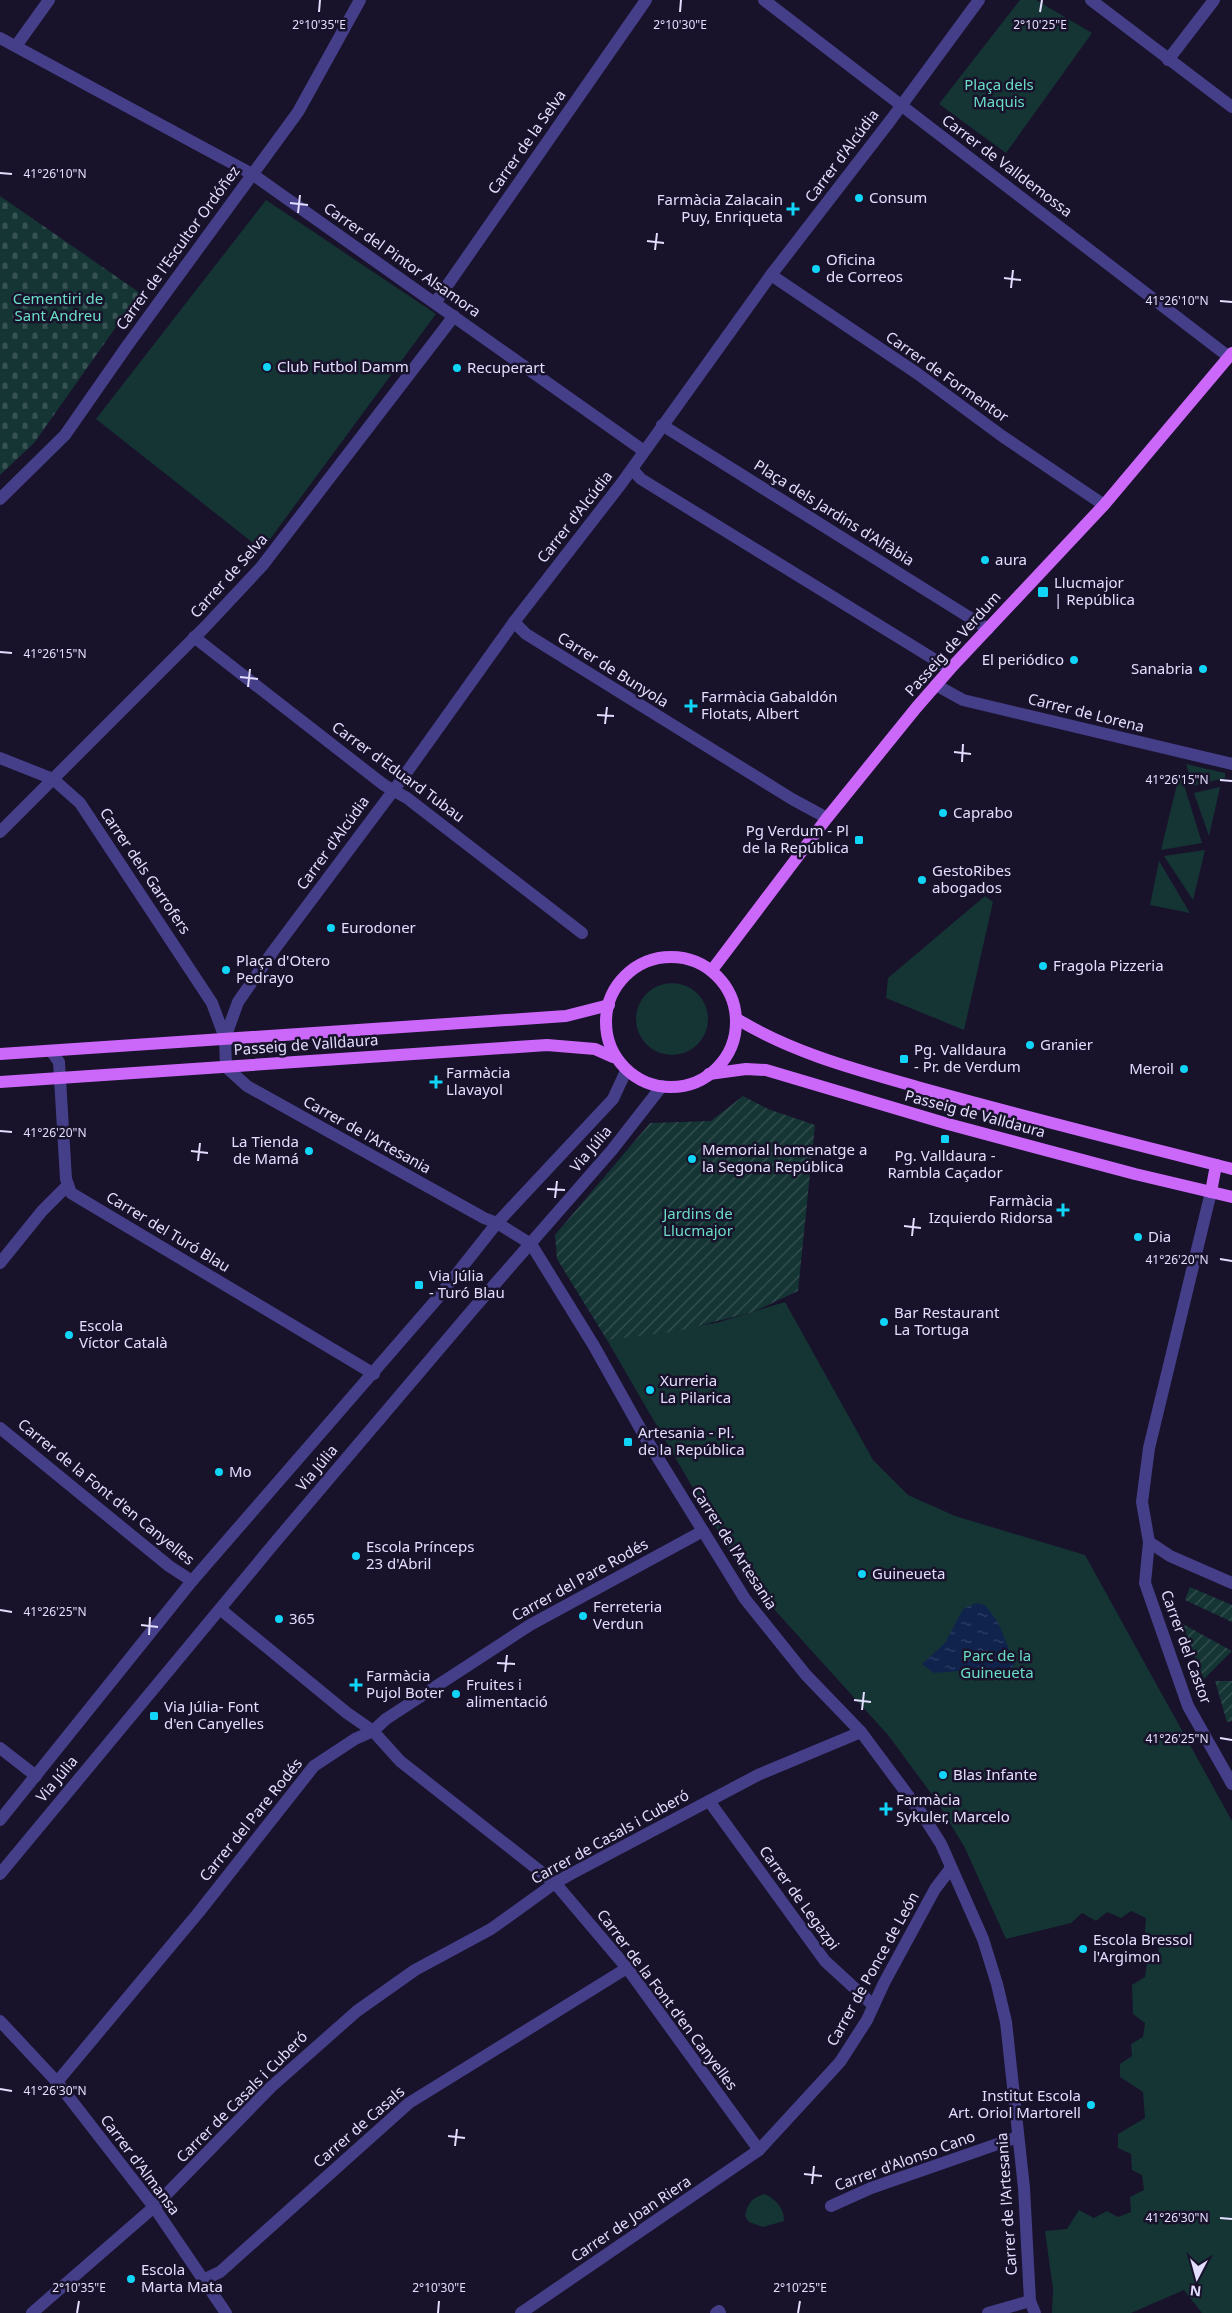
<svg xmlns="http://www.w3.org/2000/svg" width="1232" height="2313" font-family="'Noto Sans',sans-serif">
<defs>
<pattern id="cemetery-stones" width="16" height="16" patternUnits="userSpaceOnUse" patternTransform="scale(1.25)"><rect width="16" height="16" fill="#153535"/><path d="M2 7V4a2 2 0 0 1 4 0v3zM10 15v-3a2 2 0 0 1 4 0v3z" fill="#375253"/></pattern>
<pattern id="garden-furrows" width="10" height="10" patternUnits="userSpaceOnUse" patternTransform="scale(1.25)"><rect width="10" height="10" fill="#153535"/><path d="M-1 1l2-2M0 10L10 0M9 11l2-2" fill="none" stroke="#375253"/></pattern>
<pattern id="water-ripples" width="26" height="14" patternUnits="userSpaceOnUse" patternTransform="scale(1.25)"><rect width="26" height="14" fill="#0f234d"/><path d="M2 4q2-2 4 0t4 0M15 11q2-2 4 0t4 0" fill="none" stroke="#324268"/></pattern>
</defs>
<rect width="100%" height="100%" fill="#18122b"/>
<g fill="#153535">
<polygon points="1020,0 1036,0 1092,33 1006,153 939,104"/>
<polygon points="266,200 436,314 262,550 96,419"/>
<polygon points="1186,764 1225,773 1225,778 1193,786"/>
<polygon points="1180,772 1202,843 1161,850"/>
<polygon points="1220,787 1209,836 1194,793"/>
<polygon points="1205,850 1193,900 1164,856"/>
<polygon points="1159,861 1190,913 1150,905"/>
<polygon points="985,896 993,902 964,1030 886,998 888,978"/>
<circle cx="672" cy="1019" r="36"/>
<polygon points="785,1302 873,1460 908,1495 955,1516 1085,1555 1232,1821 1232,2313 1202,2313 1184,2290 1131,2313 1052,2313 1053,2289 1045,2231 1067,2229 1079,2210 1094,2218 1107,2211 1118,2217 1131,2212 1130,2197 1144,2190 1142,2175 1132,2170 1131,2154 1118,2148 1118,2134 1145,2118 1143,2092 1120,2077 1120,2064 1132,2056 1131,2044 1143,2037 1145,2023 1133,2014 1132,1985 1145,1977 1147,1962 1158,1957 1159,1942 1145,1932 1146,1918 1131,1911 1121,1918 1107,1912 1096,1921 1082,1913 1071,1923 1006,1939 965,1848 936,1800 888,1735 744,1576 607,1340 716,1323"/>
<path d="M765,2194c11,6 19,13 19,27l-21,6 -14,-5 -4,-6c3,-14 7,-18 20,-22z"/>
</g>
<polygon fill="url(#cemetery-stones)" points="0,196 140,293 34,443 0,475"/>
<g fill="url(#garden-furrows)">
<polygon points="743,1096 768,1109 815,1125 798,1291 753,1312 678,1331 607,1340 557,1259 555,1235 650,1123 711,1121"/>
<polygon points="1190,1587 1232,1605 1232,1622 1185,1600"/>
<polygon points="1181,1623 1232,1651 1204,1679"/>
<polygon points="1215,1681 1232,1681 1232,1721 1227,1722"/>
</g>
<polygon fill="url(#water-ripples)" points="976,1603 985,1605 998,1622 1015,1664 1001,1677 958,1671 934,1673 922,1664 945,1643 963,1609"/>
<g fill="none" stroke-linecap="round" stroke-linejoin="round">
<g stroke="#453f89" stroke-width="12">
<polyline points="764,0 1229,357"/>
<polyline points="979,0 890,121 771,275 621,484 514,622 399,783 274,950 238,1002 225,1038 226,1067 247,1086 484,1218 497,1223 531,1244 594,1346 645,1437 745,1599 806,1675 861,1732 922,1814 941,1844 983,1939 997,1984 1006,2022 1024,2188 1030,2301 1035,2313"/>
<polyline points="1091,0 1232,107"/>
<polyline points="0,38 252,174 644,451"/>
<polyline points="16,46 49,0"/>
<polyline points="1168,60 1214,0"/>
<polyline points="771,275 918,374 1002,436 1104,505"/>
<polyline points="435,303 646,0"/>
<polyline points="662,425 988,629"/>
<polyline points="632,469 641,479 950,669"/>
<polyline points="0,499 65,435 127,346 298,112 360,0"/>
<polyline points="514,622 526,634 792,799 827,818"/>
<polyline points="194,637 384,785 407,798 582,933"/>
<polyline points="936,685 963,700 1232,764"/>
<polyline points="0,758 53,779 80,803 212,1003 225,1038"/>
<polyline points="0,832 205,627 262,566 454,316"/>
<polyline points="51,1051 59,1062 66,1179 71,1193 374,1374"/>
<polyline points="1211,1192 1149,1448 1142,1502 1149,1542 1145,1583 1188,1706 1232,1784"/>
<polyline points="0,1263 42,1211 67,1186"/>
<polyline points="0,1428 169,1566 192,1581"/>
<polyline points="1149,1542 1170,1556 1232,1583"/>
<polyline points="220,1609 347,1713 373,1731 400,1761 555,1883 627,1968 759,2150"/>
<polyline points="0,1748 36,1776"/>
<polyline points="709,1801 825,1961 873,2005"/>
<polyline points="0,1820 192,1581 436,1300 497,1223 613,1099 626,1071"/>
<polyline points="0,1874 277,1540 474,1308 612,1150 662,1086"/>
<polyline points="0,2021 57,2082 154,2207 226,2313"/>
<polyline points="57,2082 199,1912 314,1766 355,1739 373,1731 386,1719 530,1625 703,1531"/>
<polyline points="831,2206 871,2188 1018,2137"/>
<polyline points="203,2280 220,2272 409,2103 627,1968"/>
<polyline points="32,2313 154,2207 271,2087 357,2011 415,1970 491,1929 555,1883 569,1875 758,1775 861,1732"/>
<polyline points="521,2313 759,2150 840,2062 867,2020 884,1983 935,1889 951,1868"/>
<polyline points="716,2313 719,2311 720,2313"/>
<polyline points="988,2313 1030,2301"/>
</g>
<g stroke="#cb68fa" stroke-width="12">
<circle cx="671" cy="1022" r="65"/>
<polyline points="712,970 827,818 916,708 950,669 1104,505 1232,353"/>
<path d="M737,1019c59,36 125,52 191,71 101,28 202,53 304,79"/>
<polyline points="0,1054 566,1016 609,1005"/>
<polyline points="709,1074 746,1069 766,1070 948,1124 1135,1174 1232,1197"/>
<polyline points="0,1082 547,1045 595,1049 613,1057"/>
<polyline points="1211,1192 1216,1165"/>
</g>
</g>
<path fill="none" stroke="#e3ddfe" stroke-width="2" d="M319,12l1,-12M680,12l1,-12M1040,12l2,-12M0,173l12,1M290,203l18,2M298,213l2,-18M647,241l17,2M655,250l2,-17M1004,278l17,2M1011,288l2,-18M1220,301l12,1M0,652l12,1M240,677l18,2M248,687l2,-18M597,715l17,1M605,724l2,-17M954,752l17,2M962,762l1,-18M1220,780l12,1M0,1131l12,1M191,1151l17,2M198,1161l2,-18M547,1189l18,1M555,1198l2,-17M904,1226l17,2M912,1236l2,-18M1220,1259l12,2M0,1610l12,2M141,1625l17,2M149,1635l1,-18M497,1663l18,1M505,1672l2,-17M854,1700l17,2M862,1710l2,-18M1220,1738l12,2M0,2089l12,2M448,2136l17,2M455,2146l2,-17M804,2174l18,2M812,2184l2,-18M1220,2218l12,1M77,2313l2,-12M438,2313l1,-12M798,2313l2,-12"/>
<g fill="#10d5f8" stroke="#18122b" stroke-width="2">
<circle cx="859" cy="198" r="5"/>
<path d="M790.5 201.5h5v5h5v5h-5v5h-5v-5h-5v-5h5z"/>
<circle cx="816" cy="269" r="5"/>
<circle cx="267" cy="367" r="5"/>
<circle cx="457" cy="368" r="5"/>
<circle cx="985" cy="560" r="5"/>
<rect x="1037" y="586" width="12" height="12" rx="2.5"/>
<circle cx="1074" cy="660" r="5"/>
<circle cx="1203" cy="669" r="5"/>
<path d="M688.5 698.5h5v5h5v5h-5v5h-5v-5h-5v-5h5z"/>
<circle cx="943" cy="813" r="5"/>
<rect x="854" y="835" width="10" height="10" rx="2.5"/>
<circle cx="922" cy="880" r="5"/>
<circle cx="331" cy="928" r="5"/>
<circle cx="1043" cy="966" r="5"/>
<circle cx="226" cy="970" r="5"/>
<circle cx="1030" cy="1045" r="5"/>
<rect x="899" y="1054" width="10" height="10" rx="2.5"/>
<circle cx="1184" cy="1069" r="5"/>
<path d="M433.5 1074.5h5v5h5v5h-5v5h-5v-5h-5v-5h5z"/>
<rect x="940" y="1134" width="10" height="10" rx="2.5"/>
<circle cx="309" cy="1151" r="5"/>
<circle cx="692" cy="1159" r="5"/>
<path d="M1060.5 1202.5h5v5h5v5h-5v5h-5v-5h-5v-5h5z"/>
<circle cx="1138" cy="1237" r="5"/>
<rect x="414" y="1280" width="10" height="10" rx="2.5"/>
<circle cx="884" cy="1322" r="5"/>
<circle cx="69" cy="1335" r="5"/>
<circle cx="650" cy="1390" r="5"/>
<rect x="623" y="1437" width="10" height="10" rx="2.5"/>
<circle cx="219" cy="1472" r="5"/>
<circle cx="356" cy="1556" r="5"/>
<circle cx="862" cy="1574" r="5"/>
<circle cx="583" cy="1616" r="5"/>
<circle cx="279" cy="1619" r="5"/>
<path d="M353.5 1677.5h5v5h5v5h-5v5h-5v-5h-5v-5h5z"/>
<circle cx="456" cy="1694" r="5"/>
<rect x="149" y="1711" width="10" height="10" rx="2.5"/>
<circle cx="943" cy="1775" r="5"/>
<path d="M883.5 1801.5h5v5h5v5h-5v5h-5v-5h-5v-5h5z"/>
<circle cx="1083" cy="1949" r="5"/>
<circle cx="1091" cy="2105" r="5"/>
<circle cx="131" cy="2279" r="5"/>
</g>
<g text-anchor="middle" stroke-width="5" stroke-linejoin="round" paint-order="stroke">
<g font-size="15" fill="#6adec6" stroke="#18122b">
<text x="999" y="90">Plaça dels<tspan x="999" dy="17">Maquis</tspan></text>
<text x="58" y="304">Cementiri de<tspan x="58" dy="17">Sant Andreu</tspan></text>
<text x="698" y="1219">Jardins de<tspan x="698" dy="17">Llucmajor</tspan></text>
<text x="997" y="1661">Parc de la<tspan x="997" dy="17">Guineueta</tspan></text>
</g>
<g font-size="15" fill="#e3ddfe" stroke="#18122b">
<text transform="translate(527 142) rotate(-55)" y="5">Carrer de la Selva</text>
<text transform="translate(842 156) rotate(-53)" y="5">Carrer d'Alcúdia</text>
<text transform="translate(1007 166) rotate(37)" y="5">Carrer de Valldemossa</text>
<text transform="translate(178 248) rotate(-54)" y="5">Carrer de l'Escultor Ordóñez</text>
<text transform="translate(402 260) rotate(35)" y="5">Carrer del Pintor Alsamora</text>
<text transform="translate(947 377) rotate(35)" y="5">Carrer de Formentor</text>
<text transform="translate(834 513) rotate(32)" y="5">Plaça dels Jardins d'Alfàbia</text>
<text transform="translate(575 517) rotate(-52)" y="5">Carrer d'Alcúdia</text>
<text transform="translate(229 576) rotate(-48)" y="5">Carrer de Selva</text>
<text transform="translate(953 644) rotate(-48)" y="5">Passeig de Verdum</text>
<text transform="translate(613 670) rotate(32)" y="5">Carrer de Bunyola</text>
<text transform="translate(1086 713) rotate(14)" y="5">Carrer de Lorena</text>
<text transform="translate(398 772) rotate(36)" y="5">Carrer d'Eduard Tubau</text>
<text transform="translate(333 843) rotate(-54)" y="5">Carrer d'Alcúdia</text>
<text transform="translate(145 871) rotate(56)" y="5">Carrer dels Garrofers</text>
<text transform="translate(306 1045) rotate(-4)" y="5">Passeig de Valldaura</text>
<text transform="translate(975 1114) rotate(15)" y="5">Passeig de Valldaura</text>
<text transform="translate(367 1135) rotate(29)" y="5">Carrer de l'Artesania</text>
<text transform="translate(591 1149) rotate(-50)" y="5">Via Júlia</text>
<text transform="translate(168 1232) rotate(31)" y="5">Carrer del Turó Blau</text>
<text transform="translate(317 1468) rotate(-50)" y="5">Via Júlia</text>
<text transform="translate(106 1492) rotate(39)" y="5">Carrer de la Font d'en Canyelles</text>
<text transform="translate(734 1548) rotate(57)" y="5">Carrer de l'Artesania</text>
<text transform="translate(580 1580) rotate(-29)" y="5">Carrer del Pare Rodés</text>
<text transform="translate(1186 1647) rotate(70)" y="5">Carrer del Castor</text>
<text transform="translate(57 1779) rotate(-50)" y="5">Via Júlia</text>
<text transform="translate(251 1820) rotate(-51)" y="5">Carrer del Pare Rodés</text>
<text transform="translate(610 1837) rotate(-29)" y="5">Carrer de Casals i Cuberó</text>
<text transform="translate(799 1898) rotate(54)" y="5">Carrer de Legazpi</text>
<text transform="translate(873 1969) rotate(-61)" y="5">Carrer de Ponce de León</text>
<text transform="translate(667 2000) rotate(53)" y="5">Carrer de la Font d'en Canyelles</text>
<text transform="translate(242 2097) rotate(-45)" y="5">Carrer de Casals i Cuberó</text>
<text transform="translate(359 2127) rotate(-41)" y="5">Carrer de Casals</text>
<text transform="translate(905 2161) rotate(-20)" y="5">Carrer d'Alonso Cano</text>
<text transform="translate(140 2165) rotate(53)" y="5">Carrer d'Almansa</text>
<text transform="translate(1007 2204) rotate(-94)" y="5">Carrer de l'Artesania</text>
<text transform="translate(631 2219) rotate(-34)" y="5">Carrer de Joan Riera</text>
</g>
<g font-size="15" fill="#e3ddfe" stroke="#18122b" text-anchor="start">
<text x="869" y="203">Consum</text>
<text x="783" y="205" text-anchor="end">Farmàcia Zalacain<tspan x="783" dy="17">Puy, Enriqueta</tspan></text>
<text x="826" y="265">Oficina<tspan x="826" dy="17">de Correos</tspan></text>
<text x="277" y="372">Club Futbol Damm</text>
<text x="467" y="373">Recuperart</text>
<text x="995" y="565">aura</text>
<text x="1054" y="588">Llucmajor<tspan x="1054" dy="17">| República</tspan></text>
<text x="1064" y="665" text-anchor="end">El periódico</text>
<text x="1193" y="674" text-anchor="end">Sanabria</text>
<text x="701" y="702">Farmàcia Gabaldón<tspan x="701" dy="17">Flotats, Albert</tspan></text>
<text x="953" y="818">Caprabo</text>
<text x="849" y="836" text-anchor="end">Pg Verdum - Pl<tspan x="849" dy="17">de la República</tspan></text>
<text x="932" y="876">GestoRibes<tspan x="932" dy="17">abogados</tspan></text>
<text x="341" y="933">Eurodoner</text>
<text x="236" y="966">Plaça d'Otero<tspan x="236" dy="17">Pedrayo</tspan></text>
<text x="1053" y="971">Fragola Pizzeria</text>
<text x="1040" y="1050">Granier</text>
<text x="914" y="1055">Pg. Valldaura<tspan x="914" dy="17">- Pr. de Verdum</tspan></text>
<text x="1174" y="1074" text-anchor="end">Meroil</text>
<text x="446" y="1078">Farmàcia<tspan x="446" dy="17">Llavayol</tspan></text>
<text x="299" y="1147" text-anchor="end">La Tienda<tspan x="299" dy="17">de Mamá</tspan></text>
<text x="702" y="1155">Memorial homenatge a<tspan x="702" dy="17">la Segona República</tspan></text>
<text x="945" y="1161" text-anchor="middle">Pg. Valldaura -<tspan x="945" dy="17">Rambla Caçador</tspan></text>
<text x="1053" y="1206" text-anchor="end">Farmàcia<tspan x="1053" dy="17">Izquierdo Ridorsa</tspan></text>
<text x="1148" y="1242">Dia</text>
<text x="429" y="1281">Via Júlia<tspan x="429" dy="17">- Turó Blau</tspan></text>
<text x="894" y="1318">Bar Restaurant<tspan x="894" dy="17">La Tortuga</tspan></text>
<text x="79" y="1331">Escola<tspan x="79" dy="17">Víctor Català</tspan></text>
<text x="660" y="1386">Xurreria<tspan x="660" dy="17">La Pilarica</tspan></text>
<text x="638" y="1438">Artesania - Pl.<tspan x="638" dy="17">de la República</tspan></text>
<text x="229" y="1477">Mo</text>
<text x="366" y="1552">Escola Prínceps<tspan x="366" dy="17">23 d'Abril</tspan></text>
<text x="872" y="1579">Guineueta</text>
<text x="593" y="1612">Ferreteria<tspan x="593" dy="17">Verdun</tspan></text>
<text x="289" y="1624">365</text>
<text x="366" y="1681">Farmàcia<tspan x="366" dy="17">Pujol Boter</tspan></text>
<text x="466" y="1690">Fruites i<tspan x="466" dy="17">alimentació</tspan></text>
<text x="164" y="1712">Via Júlia- Font<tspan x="164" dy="17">d'en Canyelles</tspan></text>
<text x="953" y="1780">Blas Infante</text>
<text x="896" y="1805">Farmàcia<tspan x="896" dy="17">Sykuler, Marcelo</tspan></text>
<text x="1093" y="1945">Escola Bressol<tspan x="1093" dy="17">l'Argimon</tspan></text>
<text x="1081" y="2101" text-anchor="end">Institut Escola<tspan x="1081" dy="17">Art. Oriol Martorell</tspan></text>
<text x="141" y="2275">Escola<tspan x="141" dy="17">Marta Mata</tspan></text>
</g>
</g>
<g font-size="12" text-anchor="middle" fill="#e3ddfe" stroke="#18122b" stroke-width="5" stroke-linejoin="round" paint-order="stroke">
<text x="319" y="29">2°10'35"E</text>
<text x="680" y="29">2°10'30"E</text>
<text x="1040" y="29">2°10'25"E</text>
<text x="55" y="178">41°26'10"N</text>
<text x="1177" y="305">41°26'10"N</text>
<text x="55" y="658">41°26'15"N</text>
<text x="1177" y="784">41°26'15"N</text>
<text x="55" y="1137">41°26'20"N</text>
<text x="1177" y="1264">41°26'20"N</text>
<text x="55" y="1616">41°26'25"N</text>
<text x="1177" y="1743">41°26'25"N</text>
<text x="55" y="2095">41°26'30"N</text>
<text x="1177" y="2222">41°26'30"N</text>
<text x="79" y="2292">2°10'35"E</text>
<text x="439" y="2292">2°10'30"E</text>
<text x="800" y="2292">2°10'25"E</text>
</g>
<g transform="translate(1197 2278) rotate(186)" stroke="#18122b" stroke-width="4" paint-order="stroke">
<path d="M0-4L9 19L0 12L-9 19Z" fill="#e3ddfe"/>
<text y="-8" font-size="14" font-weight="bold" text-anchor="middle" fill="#e3ddfe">N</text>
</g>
</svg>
